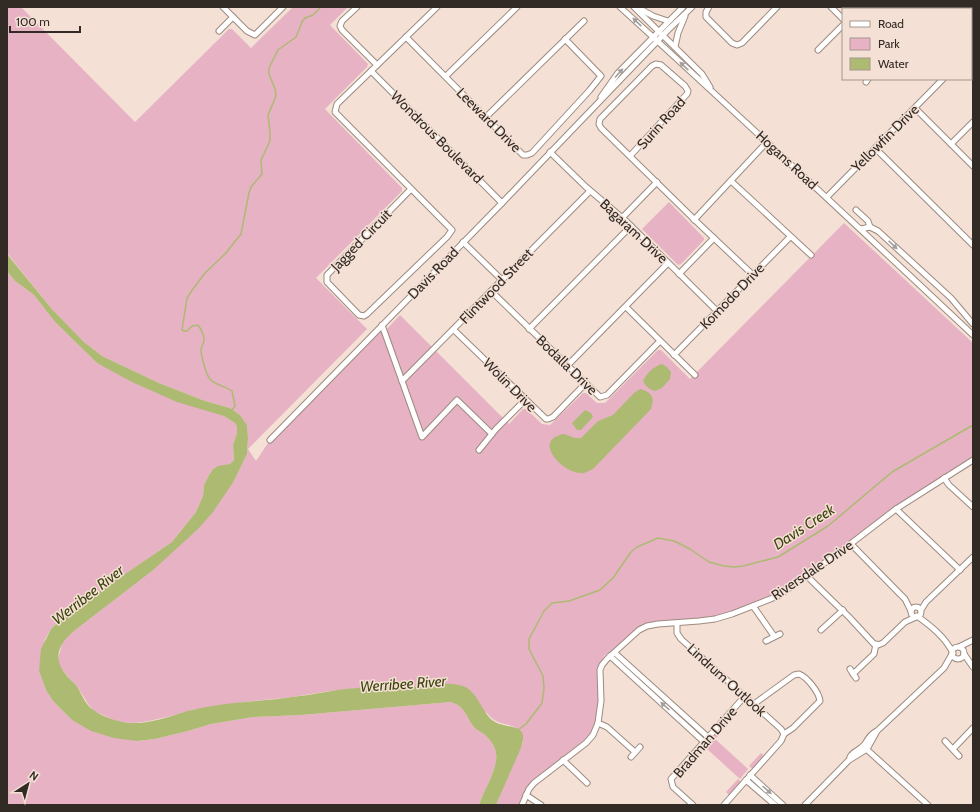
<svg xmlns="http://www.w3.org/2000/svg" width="980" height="812" font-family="Cabin,sans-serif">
<rect width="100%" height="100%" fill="#f4e0d4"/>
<g fill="#e6b2c4">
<path d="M7,7h14l114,115 94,-93h3l19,19 42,-41h55l-18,18 38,39 -1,3 -42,42 77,79v3l-86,87 51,51 -119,120 8,12 14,-21 112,-115 3,6 15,-16 109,109 14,-15h3l16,15 8,1 33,-32h3l11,10h8l53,-53h3l29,29 154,-156 129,120v113l-82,53 -54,42 -59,43 -58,21 -20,4 -44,2 -10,3 -11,6 -17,16 -14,10 -5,9 -1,8 1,27 -4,25 -3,7 -9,9 -51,40 -7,10 -7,14h-22l27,-63 -8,-15c-13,-5 -18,-2 -28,-14l-57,-28 -32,3h-40l-28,3 -38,6 -47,5 -53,8 -21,6 -22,5 -15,2 -15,-1 -25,-11 -6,-7 -9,-15 -20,-23 -1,-7 4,-15 5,-7 7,-6 78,-60 82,-90 13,-27 1,-16 -1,-13 -7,-10 -10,-7 -25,-7 -46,-18 -57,-27 -18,-14 -33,-34 -44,-55z"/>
<polygon points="669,202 704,238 704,240 681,264 678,265 642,229"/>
<path d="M7,271l8,10 19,14 21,27 42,41 127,53 11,7 2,4v6l-4,12 1,15 -4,4 -4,2h-8l-5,3 -4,6 -5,10 -1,11 -7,16 -24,30 -75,51 -38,28 -8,8 -6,10 -6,32 7,19 7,11 19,19 65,21 18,-2 33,-8 23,-7 42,-7 48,-2 150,-13c14,5 14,12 22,24 4,5 10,6 14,11 15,15 9,28 2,45 -4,8 -7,15 -10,23h-472z"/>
<polygon points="726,722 729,724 720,732 721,733 716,738 713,735"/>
<polygon points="714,738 748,769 740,779 706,748"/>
<polygon points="761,753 764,756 753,769 749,766"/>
<polygon points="738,779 741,782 729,795 726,792"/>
</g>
<g fill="#adba72">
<path d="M7,254l44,54 33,34 18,14 57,27 46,18 25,7 10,7 7,10 1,13 -1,16 -13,27 -21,31 -15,17 -46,42 -78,60c-13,11 -22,25 -10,41 4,6 10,10 14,16 3,5 5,11 9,16 7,9 21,14 31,17 17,5 38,0 54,-5 7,-2 13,-5 20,-6 33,-8 67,-8 100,-13 22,-2 43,-8 66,-9 13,-1 26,0 39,0 19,0 48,-8 66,-2 16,6 19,29 32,36 15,8 36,0 25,28l-24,55h-17c3,-8 6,-15 10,-23 7,-17 13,-30 -2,-45 -4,-5 -10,-6 -14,-11 -8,-12 -8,-19 -22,-24l-150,13 -48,2 -42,7 -23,7 -33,8 -18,2 -23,-3 -23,-7 -19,-11 -19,-19 -7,-11 -7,-19 2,-22 10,-20 8,-8 38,-28 75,-51 24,-30 7,-16 1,-11 5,-10 4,-6 5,-3 12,-2 4,-4 -1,-15 4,-12v-6l-2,-4 -11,-7 -47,-14 -45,-20 -35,-19 -42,-41 -21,-27 -19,-14 -8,-10z"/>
<path d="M662,364l5,3 4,5 -1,7 -8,9 -7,3c-6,-2 -9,-4 -12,-10 4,-8 11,-15 19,-17z"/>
<path d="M640,389c12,3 15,8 11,20l-58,60c-3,1 -6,3 -9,4 -19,3 -54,-33 -20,-39l11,4h6l17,-17 15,-6 21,-22z"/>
<polygon points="585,410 591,413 593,417 581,430 577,430 572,423"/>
</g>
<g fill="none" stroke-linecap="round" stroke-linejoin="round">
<g stroke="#adba72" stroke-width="1.5">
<path d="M232,410l3,-4 -3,-15c-7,-5 -17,-6 -22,-12 -4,-4 -9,-24 -9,-30 1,-3 3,-6 3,-9 0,-5 -3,-11 -6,-15l-6,1 -5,5h-3l-2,-1 5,-32 6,-9 12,-16 20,-19 16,-20 8,-41 2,-6 11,-13 -1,-14 9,-19v-9l-2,-17 8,-19 -1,-7 -6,-15v-6l9,-18 18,-13 6,-15 3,-4 8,-3 8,-8"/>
<polyline points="518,730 526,724 542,703 544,688 543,676 529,649 529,639 544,611 552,603 569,601 600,590 613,578 631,552 637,547 658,538 674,541 690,549 709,562 724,566 734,567 743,566 778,557 828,526 892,472 973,425"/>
</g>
<defs>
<g id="minor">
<polyline points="223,7 247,31 255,35 283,7"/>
<polyline points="357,7 342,21 340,26 342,30 377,65"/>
<path d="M620,7c119,108 236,218 353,328"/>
<polyline points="634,7 702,74 710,87"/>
<polyline points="637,7 653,16 668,21"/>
<polyline points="709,7 706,12 706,17 732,43 737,45 742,43 777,7"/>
<polyline points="831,7 843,19"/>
<polyline points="903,7 905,9"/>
<polyline points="938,9 940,7"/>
<polyline points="219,31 233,17"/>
<polyline points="406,37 523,155 527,155 532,153 589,91 601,76 565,39"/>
<polyline points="675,47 678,33 685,16"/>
<polyline points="818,50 843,25"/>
<polyline points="971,51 973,49"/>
<polyline points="371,71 502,203"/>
<polyline points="446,76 517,7"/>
<polyline points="866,82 868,79"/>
<polyline points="601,97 618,73 683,7"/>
<polyline points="915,108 973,166"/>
<polyline points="486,117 584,21"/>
<polyline points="951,144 973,122"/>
<polyline points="875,148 973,245"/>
<polyline points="550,152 586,187 627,222 717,311"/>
<polyline points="630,156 687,94 688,91 685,86 661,65 656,64 652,66 600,119 599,124 601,128 699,224 753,275"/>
<polyline points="731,181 811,255"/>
<polyline points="411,189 327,275 327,282 359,315 364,316 367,314 447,237 452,230 335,112 337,104 437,7"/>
<polyline points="827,197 943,79"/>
<polyline points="856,210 868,221 870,227"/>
<polyline points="622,218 657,182"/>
<polyline points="694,220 767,142"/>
<polyline points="861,229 870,227 878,231 951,298 973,324"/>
<polyline points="463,242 502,280"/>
<polyline points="679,274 714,238"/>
<polyline points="491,291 600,397 607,395 660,341"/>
<polyline points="626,307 695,375"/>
<polyline points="382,325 422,437 457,400 492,434"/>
<polyline points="529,329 631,226"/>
<polyline points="454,330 546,419 548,419 553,417 585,384"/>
<polyline points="674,355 790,237"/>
<polyline points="567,366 668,263"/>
<polyline points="402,381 590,191"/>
<polyline points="270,440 502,203 668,30 692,7"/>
<polyline points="479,450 496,429 525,400"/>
<polyline points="944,478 949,485 973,507"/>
<polyline points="896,509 960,570"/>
<polyline points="851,544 897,591 905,599 911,611"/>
<polyline points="807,576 815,584 849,617 874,644 878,645 883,643 905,622 916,617"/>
<polyline points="753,606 774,636"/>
<circle cx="916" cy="612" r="5"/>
<polyline points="921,610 926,602 973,557"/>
<path d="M917,616c14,10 28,21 36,37"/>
<polyline points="677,623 677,633 681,639 781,729 784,734"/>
<polyline points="821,630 843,610"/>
<polyline points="766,641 780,634"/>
<polyline points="959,647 973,640"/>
<circle cx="958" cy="653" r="6"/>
<polyline points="615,653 708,737"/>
<polyline points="964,654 973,667"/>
<polyline points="610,656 704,742"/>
<polyline points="850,669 856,678"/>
<polyline points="853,674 874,654 876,644"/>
<path d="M754,704l40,-29 5,-1c8,3 20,18 21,27l-27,27 -9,6"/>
<polyline points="598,723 607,727 635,752"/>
<polyline points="945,741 959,756"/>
<polyline points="863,746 928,805"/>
<polyline points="953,749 973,728"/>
<polyline points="631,757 640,747"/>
<path d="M850,757c4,-7 11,-7 15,-13 3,-5 4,-8 10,-12"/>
<polyline points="563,760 587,783"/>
<polyline points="750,775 783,805"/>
<polyline points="746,780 775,805"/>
<polyline points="526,795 541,805"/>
<polyline points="522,805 529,789 534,783 586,743 593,735 598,723 601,701 600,670 602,665 607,659 639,630 647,626 658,624 699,621 715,619 732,614 778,596 840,552 896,509 973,460"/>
<polyline points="693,805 673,787 671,779 745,696"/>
<polyline points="724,805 781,741 784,734"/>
<polyline points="805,805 849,760 867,749 877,731 944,668 952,654"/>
</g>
</defs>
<use href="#minor" stroke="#9d8b7f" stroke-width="7"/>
<use href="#minor" stroke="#fff" stroke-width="5"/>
</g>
<defs><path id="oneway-solid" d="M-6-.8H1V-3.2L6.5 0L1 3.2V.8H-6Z"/></defs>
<g fill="#a29f9d">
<use href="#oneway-solid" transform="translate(637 22) rotate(-137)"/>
<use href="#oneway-solid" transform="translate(684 66) rotate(-137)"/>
<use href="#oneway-solid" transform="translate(619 73) rotate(-48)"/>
<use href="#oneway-solid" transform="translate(893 245) rotate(43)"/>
<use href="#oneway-solid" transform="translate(665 706) rotate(-138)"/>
<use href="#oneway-solid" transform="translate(767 790) rotate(42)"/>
</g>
<g text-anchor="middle" stroke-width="3" stroke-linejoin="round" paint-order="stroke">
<g font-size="14" fill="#312a25" stroke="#f4e0d4">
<text transform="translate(489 120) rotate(45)" y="5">Leeward Drive</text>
<text transform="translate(661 123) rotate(-48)" y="5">Surin Road</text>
<text transform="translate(437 137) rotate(45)" y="5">Wondrous Boulevard</text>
<text transform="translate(885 138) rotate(-45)" y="5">Yellowfin Drive</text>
<text transform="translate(787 160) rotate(43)" y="5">Hogans Road</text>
<text transform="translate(634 231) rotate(43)" y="5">Bagaram Drive</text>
<text transform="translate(361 240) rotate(-46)" y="5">Jagged Circuit</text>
<text transform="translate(433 273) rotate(-46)" y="5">Davis Road</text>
<text transform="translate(496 286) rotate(-46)" y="5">Flintwood Street</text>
<text transform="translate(732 296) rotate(-46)" y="5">Komodo Drive</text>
<text transform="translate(567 365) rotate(44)" y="5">Bodalla Drive</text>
<text transform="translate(510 385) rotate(45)" y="5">Wolin Drive</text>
<text transform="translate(812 570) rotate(-34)" y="5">Riversdale Drive</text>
<text transform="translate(727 680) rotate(42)" y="5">Lindrum Outlook</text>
<text transform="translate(705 742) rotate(-49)" y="5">Bradman Drive</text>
</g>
<g font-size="15" font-style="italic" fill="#3d450f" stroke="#f4e0d4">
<text transform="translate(804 527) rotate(-33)" y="5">Davis Creek</text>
<text transform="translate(88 595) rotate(-38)" y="5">Werribee River</text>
<text transform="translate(403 684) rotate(-4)" y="5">Werribee River</text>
</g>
</g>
<rect width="980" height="812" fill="none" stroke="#312a25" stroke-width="16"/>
<rect x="842" y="8" width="130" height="72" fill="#f4e0d4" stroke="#a6978e"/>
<rect x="850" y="21" width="20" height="6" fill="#ffffff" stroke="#a6978e"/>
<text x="878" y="28" font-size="12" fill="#312a25">Road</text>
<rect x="850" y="38" width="20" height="12" fill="#e6b2c4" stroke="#a6978e"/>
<text x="878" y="48" font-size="12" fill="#312a25">Park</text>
<rect x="850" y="58" width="20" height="12" fill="#adba72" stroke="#a6978e"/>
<text x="878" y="68" font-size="12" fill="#312a25">Water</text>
<g transform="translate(28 784) rotate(36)" stroke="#f4e0d4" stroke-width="3" paint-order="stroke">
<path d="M0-3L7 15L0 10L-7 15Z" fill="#312a25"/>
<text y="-6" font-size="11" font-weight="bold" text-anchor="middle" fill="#312a25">N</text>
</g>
<path d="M10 26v6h70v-6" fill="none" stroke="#312a25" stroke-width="2"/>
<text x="16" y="26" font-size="12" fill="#312a25" stroke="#f4e0d4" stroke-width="3" paint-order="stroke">100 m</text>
</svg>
